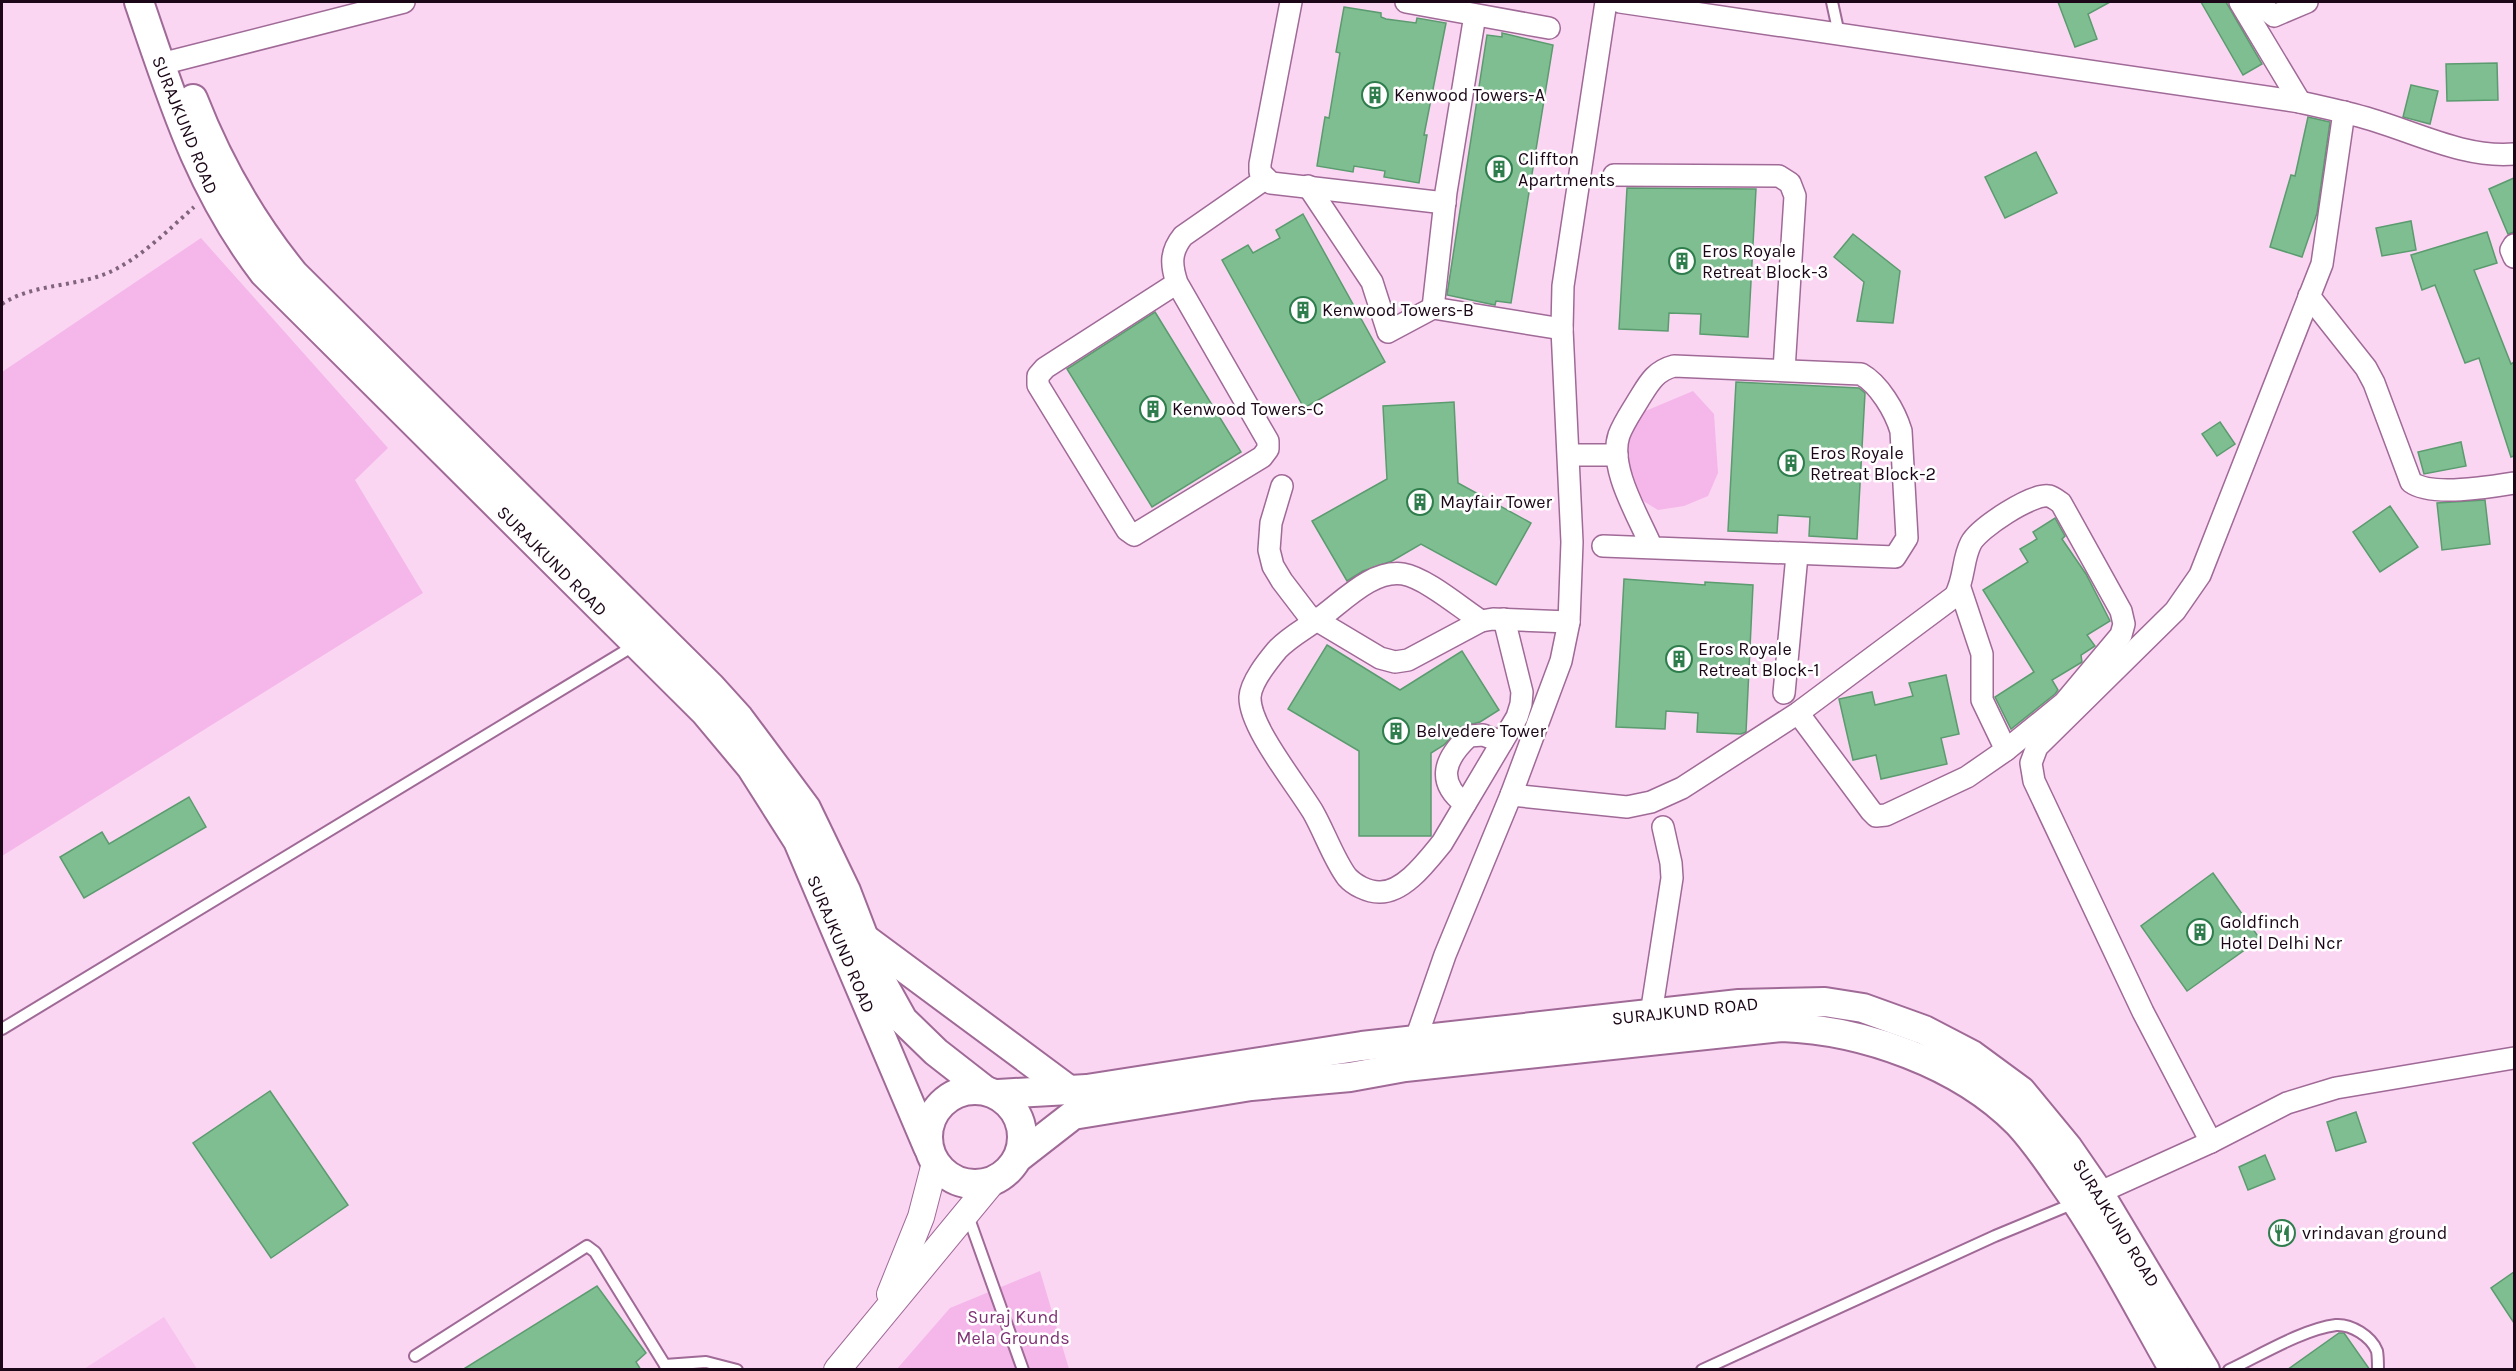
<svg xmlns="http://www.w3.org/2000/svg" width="2516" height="1371" font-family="Karla,sans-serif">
<rect width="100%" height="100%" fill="#fad6f3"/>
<polygon fill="#f8c3ee" points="164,1317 197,1369 83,1369 84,1369"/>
<g fill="#f5b7ea">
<polygon points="201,238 388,448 355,480 423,593 2,856 2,372"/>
<polygon points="1693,391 1714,414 1718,473 1708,496 1684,506 1658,510 1640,499 1626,483 1628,426 1643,412"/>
<polygon points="1040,1271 1069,1369 896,1370 950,1308"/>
</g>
<g fill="#7ebe91" stroke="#5b9b6f" stroke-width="1.5">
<polygon points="2058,2 2110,2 2088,14 2097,39 2075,47"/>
<polygon points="2201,2 2226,2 2262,64 2243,75"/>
<polygon points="1344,7 1381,13 1381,17 1386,19 1416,23 1417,18 1446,23 1424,135 1427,135 1419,183 1384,177 1385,171 1354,166 1353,172 1317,166 1325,117 1329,118 1336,76 1340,53 1336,52"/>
<polygon points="1502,33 1553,45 1511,303 1496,301 1495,305 1447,295 1487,35 1502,37"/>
<polygon points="2497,63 2498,100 2447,101 2446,64"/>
<polygon points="2411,85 2438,91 2430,124 2403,117"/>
<polygon points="2308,117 2330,122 2317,213 2302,257 2270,247 2291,175 2295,176"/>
<polygon points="2036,152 2057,193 2005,218 1985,177"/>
<polygon points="2514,178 2514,232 2508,234 2489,189"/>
<polygon points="1627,188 1756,189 1748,337 1700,334 1701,314 1669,313 1668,331 1619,329"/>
<polygon points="1303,214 1385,362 1304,408 1222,260 1248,245 1253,253 1280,238 1276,230"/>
<polygon points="2411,221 2416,250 2382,256 2376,228"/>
<polygon points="2487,232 2497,263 2474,270 2511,364 2514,362 2514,456 2511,457 2479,358 2465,363 2435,285 2422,290 2411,255"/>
<polygon points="1853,234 1900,271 1893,323 1857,321 1864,282 1834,257"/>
<polygon points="1155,312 1241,452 1152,507 1067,369"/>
<polygon points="1736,382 1859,388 1865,393 1857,539 1809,536 1810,517 1778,515 1777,533 1728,531"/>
<polygon points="1454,402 1458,483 1531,523 1496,585 1421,544 1392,561 1363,571 1347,581 1312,521 1387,479 1383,406"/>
<polygon points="2220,422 2235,444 2217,456 2202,434"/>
<polygon points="2461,442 2466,466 2424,474 2418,452"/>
<polygon points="2485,500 2490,544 2442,550 2437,503"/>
<polygon points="2390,506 2418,547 2380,572 2353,532"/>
<polygon points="2055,518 2065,536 2062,539 2086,574 2110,621 2087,635 2095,646 2081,655 2082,662 2052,680 2058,690 2055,694 2011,729 1995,697 2034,672 1983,590 2028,562 2020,549 2037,539 2033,532"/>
<polygon points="1624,579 1705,585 1705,582 1753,585 1746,732 1741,734 1697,732 1698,713 1666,711 1665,729 1616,727"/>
<polygon points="1327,645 1400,690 1462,651 1499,710 1480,722 1461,727 1444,745 1431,753 1431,836 1359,836 1359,751 1288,709"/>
<polygon points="1946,675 1959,734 1941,738 1947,764 1881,779 1876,755 1853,760 1839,699 1872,692 1875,705 1913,696 1909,683"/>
<polygon points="189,797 206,827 84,898 60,857 102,832 109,844"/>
<polygon points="2213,873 2260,939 2187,991 2141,926"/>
<polygon points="270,1091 348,1205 271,1258 193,1143"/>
<polygon points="2356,1112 2366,1142 2336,1151 2327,1122"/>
<polygon points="2265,1155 2275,1179 2248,1190 2239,1167"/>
<polygon points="2514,1272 2514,1323 2491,1288"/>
<polygon points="597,1286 646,1353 636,1362 641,1370 462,1370"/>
<polygon points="2339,1333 2344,1333 2370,1370 2287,1370"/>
</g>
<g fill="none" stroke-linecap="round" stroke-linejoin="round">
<defs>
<g id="service">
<polyline points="1832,2 1839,34"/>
<polyline points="2,1029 635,645"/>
<polyline points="967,1213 1023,1370"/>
<polyline points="415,1356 587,1246 595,1252 668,1370"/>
<polyline points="665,1365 706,1362 737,1370"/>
<polyline points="1702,1370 1995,1236 2077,1202"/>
<path d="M2229,1370c30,-14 74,-41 107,-45 15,-1 35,11 41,26 1,5 1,13 1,19"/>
</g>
<g id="minor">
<polyline points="1291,2 1260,164 1260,172 1271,183 1445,203"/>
<polyline points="1406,2 1549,28"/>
<path d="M1620,2l680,100c25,6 51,11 76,19 45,14 91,37 138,33"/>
<polyline points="2240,2 2300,102"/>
<polyline points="2257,2 2274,16 2307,2"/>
<polyline points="161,64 404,2"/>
<polyline points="1614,175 1779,176 1790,183 1795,196 1784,370"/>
<polyline points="1308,186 1372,282 1388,332 1433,308 1562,329"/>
<polyline points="2514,245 2511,250 2514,257"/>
<path d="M1177,283l-132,85 -7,8v9l89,145 7,5 128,-78 6,-8v-8l-91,-158c-6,-18 -7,-31 6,-47l82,-57"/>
<path d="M2309,296l57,72 8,15 37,99c20,15 79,5 103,1"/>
<polyline points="1433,308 1446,192 1475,15"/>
<polyline points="1570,455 1617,455"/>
<polyline points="1282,486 1271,523 1269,550 1273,566 1282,581 1308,615 1380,658 1395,662 1408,660 1481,621 1493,619 1569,622"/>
<path d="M1603,546l292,11 12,-19 -6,-107c-6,-20 -22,-47 -40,-57l-187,-8c-19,5 -25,17 -35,33 -7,12 -15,23 -20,36 -11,33 20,82 33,113"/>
<polyline points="1960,588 1982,654 1982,700 2006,750"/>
<path d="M1481,621c-20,-13 -55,-43 -78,-47 -32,-5 -62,30 -86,46 -14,10 -29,18 -40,30 -10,12 -26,32 -27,47 -1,30 47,88 63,115 11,19 21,48 34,65 7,8 21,15 32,15 25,1 49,-32 63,-49l75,-126 4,-13 1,-12 -18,-73"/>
<polyline points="1784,693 1797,555"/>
<path d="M1511,795l116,12 24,-5 31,-14 116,-75 157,-117c10,-17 7,-36 16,-53 8,-15 61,-50 78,-47 4,1 9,5 12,7l60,108 3,13 -3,11 -57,68 -58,47 -39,27 -81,38 -10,1 -5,-5 -73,-98"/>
<path d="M1465,804c-29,-22 -21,-45 4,-68l14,-1 19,7"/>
<polyline points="1651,1014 1672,878 1671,863 1663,827"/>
<polyline points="1412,1050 1445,955 1511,795 1561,661 1569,622 1572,542 1562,329 1563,286 1606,2"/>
<polyline points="2211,1142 2143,1012 2034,781 2031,763 2037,747 2175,611 2200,575 2322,264 2344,112"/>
<polyline points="2085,1199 2211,1142 2287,1103 2336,1088 2514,1058"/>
</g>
<g id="tertiary">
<polyline points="890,1294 921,1217 935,1163"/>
<polyline points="837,1370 993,1181"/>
</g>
<g id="secondary">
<path d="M139,2c34,99 60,186 125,271l441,439 46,55 47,74 130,306"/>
<path d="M193,99c25,64 57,121 101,175l416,412 29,32 67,90 40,83 33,86 24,43 33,32 50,39"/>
<polyline points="864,938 1069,1090"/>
<circle cx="975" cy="1137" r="47"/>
<polyline points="998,1094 1087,1089 1362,1046 1739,1004 1825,1002 1863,1008 1924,1030 1972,1055 2021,1091 2068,1148 2099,1193 2205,1370"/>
<path d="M1019,1157l54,-42 178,-29 99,-9 55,-10 377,-40c81,3 178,37 236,96 16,17 29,36 42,55 43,60 77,127 114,192"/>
</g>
</defs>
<use href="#service" stroke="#a06a97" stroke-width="14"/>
<use href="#minor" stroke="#a06a97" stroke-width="24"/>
<use href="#tertiary" stroke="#a06a97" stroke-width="28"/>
<use href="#secondary" stroke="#a06a97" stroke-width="32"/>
<path stroke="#7f647b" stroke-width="4" stroke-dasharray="3 4.5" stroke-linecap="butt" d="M2,304c30,-20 70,-17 103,-30 33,-13 63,-44 89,-67"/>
<use href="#service" stroke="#fff" stroke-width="10"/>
<use href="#minor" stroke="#fff" stroke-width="21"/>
<use href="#tertiary" stroke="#fff" stroke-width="26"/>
<use href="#secondary" stroke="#fff" stroke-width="28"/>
</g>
<defs>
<symbol id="building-ring" viewBox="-11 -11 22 22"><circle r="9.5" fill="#fff" stroke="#2f7d4c" stroke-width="1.5"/><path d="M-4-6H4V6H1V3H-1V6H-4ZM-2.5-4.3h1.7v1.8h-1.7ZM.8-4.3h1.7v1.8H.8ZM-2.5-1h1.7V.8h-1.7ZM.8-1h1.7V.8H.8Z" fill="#2f7d4c"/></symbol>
<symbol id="restaurant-ring" viewBox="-11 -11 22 22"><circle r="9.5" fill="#fff" stroke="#2f7d4c" stroke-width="1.5"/><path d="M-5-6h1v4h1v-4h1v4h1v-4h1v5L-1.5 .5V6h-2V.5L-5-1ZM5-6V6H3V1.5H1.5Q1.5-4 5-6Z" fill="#2f7d4c"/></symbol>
</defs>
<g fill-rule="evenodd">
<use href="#building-ring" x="1360" y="80" width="30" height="30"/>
<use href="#building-ring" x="1484" y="154" width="30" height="30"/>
<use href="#building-ring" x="1667" y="246" width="30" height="30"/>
<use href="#building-ring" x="1288" y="295" width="30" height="30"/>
<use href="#building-ring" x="1138" y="394" width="30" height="30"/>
<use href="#building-ring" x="1776" y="448" width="30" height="30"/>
<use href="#building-ring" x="1405" y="487" width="30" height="30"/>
<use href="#building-ring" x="1664" y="644" width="30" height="30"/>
<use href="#building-ring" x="1381" y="716" width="30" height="30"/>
<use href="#building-ring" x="2185" y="917" width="30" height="30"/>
<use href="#restaurant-ring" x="2267" y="1218" width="30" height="30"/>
</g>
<g text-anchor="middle" stroke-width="5" stroke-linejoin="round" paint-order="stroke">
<g font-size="18" fill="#1b0718" stroke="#fff" text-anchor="start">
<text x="1394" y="101">Kenwood Towers-A</text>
<text x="1518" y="165">Cliffton<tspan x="1518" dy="21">Apartments</tspan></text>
<text x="1702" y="257">Eros Royale<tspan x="1702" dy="21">Retreat Block-3</tspan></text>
<text x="1322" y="316">Kenwood Towers-B</text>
<text x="1172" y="415">Kenwood Towers-C</text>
<text x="1810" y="459">Eros Royale<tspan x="1810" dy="21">Retreat Block-2</tspan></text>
<text x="1440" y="508">Mayfair Tower</text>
<text x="1698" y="655">Eros Royale<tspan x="1698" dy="21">Retreat Block-1</tspan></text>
<text x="1416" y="737">Belvedere Tower</text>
<text x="2220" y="928">Goldfinch<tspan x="2220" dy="21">Hotel Delhi Ncr</tspan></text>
<text x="2302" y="1239">vrindavan ground</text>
</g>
<g font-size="18" fill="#1b0718" stroke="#fff">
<text transform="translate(185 125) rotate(68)" y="6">SURAJKUND ROAD</text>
<text transform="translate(552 561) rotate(45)" y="6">SURAJKUND ROAD</text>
<text transform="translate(841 944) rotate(67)" y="6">SURAJKUND ROAD</text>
<text transform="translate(1685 1011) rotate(-6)" y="6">SURAJKUND ROAD</text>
<text transform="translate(2116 1223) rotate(58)" y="6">SURAJKUND ROAD</text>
</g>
<g font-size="18" fill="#7f3275" stroke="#fff">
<text x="1013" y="1323">Suraj Kund<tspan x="1013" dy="21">Mela Grounds</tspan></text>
</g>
</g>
<rect width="2516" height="1371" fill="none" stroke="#1b0718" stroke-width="6"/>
</svg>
